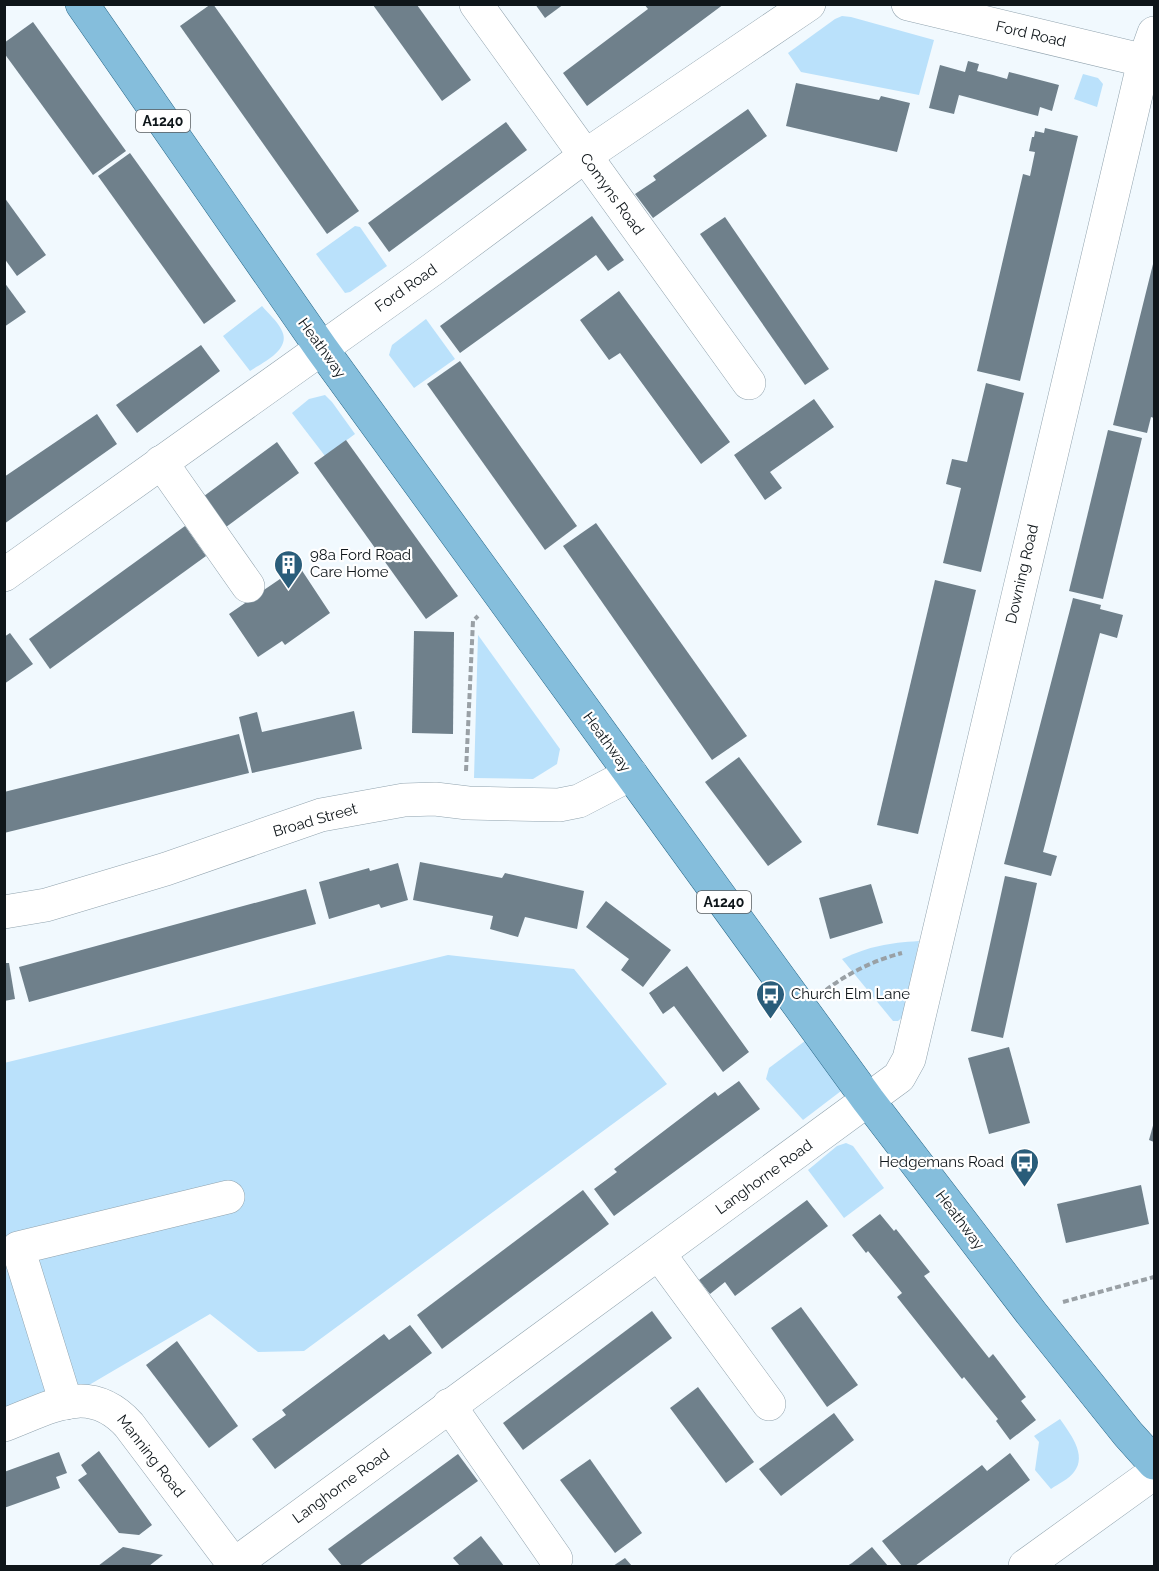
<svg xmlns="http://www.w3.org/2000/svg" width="1159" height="1571" font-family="Raleway,sans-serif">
<rect width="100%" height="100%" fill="#f1f9fe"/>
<g fill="#bae1fb">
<polygon points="842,16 851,17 934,40 919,95 801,72 788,53 835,19"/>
<polygon points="1083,74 1098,78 1103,84 1097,107 1074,99"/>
<polygon points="355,226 360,227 387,266 350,292 345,293 316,254"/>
<path d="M262,306c6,7 15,15 19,23 12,20 -18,33 -31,42l-27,-35z"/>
<polygon points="426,319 455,359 414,388 389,355 392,345"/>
<polygon points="325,395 332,402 355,434 325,456 292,413 309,399"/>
<polygon points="478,635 560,749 557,764 533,779 474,778"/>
<path d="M919,941l-15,75 -6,5h-5l-51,-62c28,-13 46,-16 77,-18z"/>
<polygon points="448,955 574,969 667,1084 304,1351 258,1352 210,1314 72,1395 5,1419 4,1063"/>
<polygon points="805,1041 841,1091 803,1120 766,1079 769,1068"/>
<polygon points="846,1143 853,1146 884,1188 844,1218 808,1170 837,1146"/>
<path d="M1060,1419c9,13 28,36 14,53 -5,7 -16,12 -23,17l-16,-19 4,-28 -5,-6z"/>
</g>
<g fill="#6f808b">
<polygon points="211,4 213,4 228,25 359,211 327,234 180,26"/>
<polygon points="535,4 564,4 545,18"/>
<polygon points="644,4 724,4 587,106 563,73 648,9"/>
<polygon points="373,5 417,5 471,80 442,101"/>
<polygon points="33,22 126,151 93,175 4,53 4,43"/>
<polygon points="968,61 979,64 977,71 993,75 1007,79 1009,72 1059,85 1052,111 1040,107 1038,116 959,95 954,114 929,108 940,65 965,72"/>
<polygon points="796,83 879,100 881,96 910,103 897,152 786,126"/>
<polygon points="748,109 767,136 653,218 635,194 656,180 653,176"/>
<polygon points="506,122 527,150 389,252 368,223"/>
<polygon points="1045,128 1078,136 1020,381 977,371 1023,174 1030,176 1035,152 1029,151 1032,137 1034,137 1035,131 1044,133"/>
<polygon points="130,153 236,301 204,324 98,176"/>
<polygon points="4,197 46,255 17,276 4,258"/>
<polygon points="592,216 624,260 608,271 596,255 460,353 440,326"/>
<polygon points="725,217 829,369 805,385 700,234"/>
<polygon points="1154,260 1154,418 1151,417 1147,433 1113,425"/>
<polygon points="4,282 26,312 4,327"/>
<polygon points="619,291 730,442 701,464 620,353 609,360 580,320"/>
<polygon points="201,345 220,371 137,433 116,405"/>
<polygon points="460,361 577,526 545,550 427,384"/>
<polygon points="986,383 1024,393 981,572 943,563 961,488 946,484 952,459 967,462"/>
<polygon points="814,399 834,427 770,472 782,488 765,500 734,455"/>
<polygon points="97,414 117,444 4,524 4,477"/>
<polygon points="1108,430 1142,438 1103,599 1069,591"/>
<polygon points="346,440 458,596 426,619 314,463"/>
<polygon points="277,442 299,473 218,533 196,502"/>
<polygon points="596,523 747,736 712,760 563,546"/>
<polygon points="185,526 206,556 50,669 29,639"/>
<polygon points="299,566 330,613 285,645 282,641 258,657 229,614"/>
<polygon points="935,580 976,590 918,834 877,825"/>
<polygon points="1073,598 1101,605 1100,609 1123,615 1117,638 1100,633 1043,852 1057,856 1051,876 1004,864"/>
<polygon points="414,631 454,632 453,734 412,733"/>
<polygon points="10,633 33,664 4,684 4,637"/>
<polygon points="354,711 362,749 252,773 239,717 257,712 262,732"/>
<polygon points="239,734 249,773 4,833 4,792"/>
<polygon points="739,757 802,842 768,866 705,782"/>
<polygon points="420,862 502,878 505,873 584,891 577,929 525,917 518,937 490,929 493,916 413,900"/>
<polygon points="398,863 408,900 381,908 379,904 329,919 319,882 369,868 370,871"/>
<polygon points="1005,876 1037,883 1003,1038 971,1031"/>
<polygon points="871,884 883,923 830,939 819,898"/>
<polygon points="306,889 316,924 29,1002 19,967"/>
<polygon points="606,901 671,950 643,987 621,970 629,959 586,927"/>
<polygon points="4,963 9,963 15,999 4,1001"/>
<polygon points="687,966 749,1052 723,1072 674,1006 663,1014 649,993"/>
<polygon points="1009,1047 1030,1123 989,1134 968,1058"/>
<polygon points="739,1081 760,1109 614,1216 594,1189 617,1172 614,1169 715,1092 718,1096"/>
<polygon points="1154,1122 1154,1142 1149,1140"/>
<polygon points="1141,1185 1149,1224 1066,1243 1057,1204"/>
<polygon points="583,1190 609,1224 442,1349 417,1315"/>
<polygon points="807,1200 828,1226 735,1296 725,1282 710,1294 699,1280"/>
<polygon points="880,1214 894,1231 896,1229 930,1272 924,1276 989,1358 993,1354 1026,1397 1021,1401 1036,1420 1010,1440 996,1421 998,1419 964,1377 962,1379 897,1297 902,1293 868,1251 866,1253 852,1235"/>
<polygon points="801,1307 858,1385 827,1407 771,1328"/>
<polygon points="652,1311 672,1338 523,1450 503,1423"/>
<polygon points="410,1325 432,1353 275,1469 252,1439 286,1415 282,1410 384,1334 389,1340"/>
<polygon points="177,1341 238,1426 209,1448 146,1365"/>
<polygon points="698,1387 754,1462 726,1483 670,1408"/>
<polygon points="834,1413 854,1440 781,1496 759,1469"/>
<polygon points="99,1451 152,1525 139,1535 119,1533 78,1480 87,1474 81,1465"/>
<polygon points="59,1452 67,1473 56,1477 60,1488 4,1508 4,1472"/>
<polygon points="1010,1453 1030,1480 915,1566 902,1566 882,1541 982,1465 987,1471"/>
<polygon points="458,1454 478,1481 359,1566 342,1566 328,1549"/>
<polygon points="590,1459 642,1533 615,1553 560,1480"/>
<polygon points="481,1536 495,1554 504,1566 460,1566 453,1558"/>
<polygon points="123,1547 163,1555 149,1566 98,1566"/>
<polygon points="872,1547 888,1566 847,1566 852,1563"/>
<polygon points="625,1558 632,1566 613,1566"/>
</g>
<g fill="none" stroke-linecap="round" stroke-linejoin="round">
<defs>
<g id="minor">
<polyline points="476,4 749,383"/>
<polyline points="908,4 1154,63"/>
<polyline points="161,462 248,586"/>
<polyline points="4,575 433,269 585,156 809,4"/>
<polyline points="4,912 46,905 166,869 321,815 404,800 435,799 468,803 559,805 579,801 631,774"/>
<polyline points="659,1254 769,1404"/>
<polyline points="66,1403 18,1248 228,1197"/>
<polyline points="449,1405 556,1559"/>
<path d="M4,1425c46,-17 85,-44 125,0l106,141"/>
<polyline points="232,1566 899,1077 909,1059 1144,61 1154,33"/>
<polyline points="1025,1566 1154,1473"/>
</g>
<polyline id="major" points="82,4 321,348 868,1100 1032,1314 1128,1434 1154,1463"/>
</defs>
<use href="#minor" stroke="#91a3ae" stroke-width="34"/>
<use href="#major" stroke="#276788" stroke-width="34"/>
<g stroke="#99a0a5" stroke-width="4" stroke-dasharray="6 3" stroke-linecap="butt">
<polyline points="466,771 473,621 478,616"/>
<path d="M826,990c22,-17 49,-30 76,-37"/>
<polyline points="1063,1302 1154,1277"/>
</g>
<use href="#minor" stroke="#fff" stroke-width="33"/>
<use href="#major" stroke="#85bedc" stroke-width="33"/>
</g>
<defs>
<symbol id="building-pin" viewBox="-11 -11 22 30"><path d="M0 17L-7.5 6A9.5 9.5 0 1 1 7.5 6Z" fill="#2a5d7a" stroke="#fff"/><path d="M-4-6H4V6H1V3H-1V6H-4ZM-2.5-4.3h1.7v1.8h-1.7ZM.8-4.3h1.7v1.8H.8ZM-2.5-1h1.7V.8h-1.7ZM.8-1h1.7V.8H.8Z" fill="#fff"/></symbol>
<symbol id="bus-pin" viewBox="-11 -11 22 30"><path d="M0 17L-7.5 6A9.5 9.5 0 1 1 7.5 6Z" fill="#2a5d7a" stroke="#fff"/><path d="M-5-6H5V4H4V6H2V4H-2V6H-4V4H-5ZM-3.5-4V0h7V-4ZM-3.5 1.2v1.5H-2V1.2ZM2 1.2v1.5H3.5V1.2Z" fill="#fff"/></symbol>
</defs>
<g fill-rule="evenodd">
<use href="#building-pin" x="272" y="548" width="33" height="45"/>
<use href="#bus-pin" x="754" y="978" width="33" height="45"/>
<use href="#bus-pin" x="1008" y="1146" width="33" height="45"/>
</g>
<g text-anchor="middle" stroke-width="4.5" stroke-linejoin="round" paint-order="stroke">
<g fill="#fff" stroke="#575c5f" stroke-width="1.5">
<rect x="136" y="110" width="54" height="22" rx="4.5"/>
<rect x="697" y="891" width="54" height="22" rx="4.5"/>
</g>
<g font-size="14" font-weight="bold" fill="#0f161a">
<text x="163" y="126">A1240</text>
<text x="724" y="907">A1240</text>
</g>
<g font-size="15" fill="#0f161a" stroke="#fff">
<text transform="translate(1031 34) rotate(13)" y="5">Ford Road</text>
<text transform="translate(612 194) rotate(54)" y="5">Comyns Road</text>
<text transform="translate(406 288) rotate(-35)" y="5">Ford Road</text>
<text transform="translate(322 348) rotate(54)" y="5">Heathway</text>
<text transform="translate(1022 574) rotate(-77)" y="5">Downing Road</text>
<text transform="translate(607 742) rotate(54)" y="5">Heathway</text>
<text transform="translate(315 820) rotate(-16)" y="5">Broad Street</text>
<text transform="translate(764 1177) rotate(-36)" y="5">Langhorne Road</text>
<text transform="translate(960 1220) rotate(53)" y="5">Heathway</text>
<text transform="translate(151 1456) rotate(52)" y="5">Manning Road</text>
<text transform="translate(341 1486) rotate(-36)" y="5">Langhorne Road</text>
</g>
<g font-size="15" fill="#0f161a" stroke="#fff" text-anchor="start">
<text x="310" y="560">98a Ford Road<tspan x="310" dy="17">Care Home</tspan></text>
<text x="791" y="999">Church Elm Lane</text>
<text x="1004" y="1167" text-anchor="end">Hedgemans Road</text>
</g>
</g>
<rect width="1159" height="1571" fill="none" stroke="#0f161a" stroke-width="12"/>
</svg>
